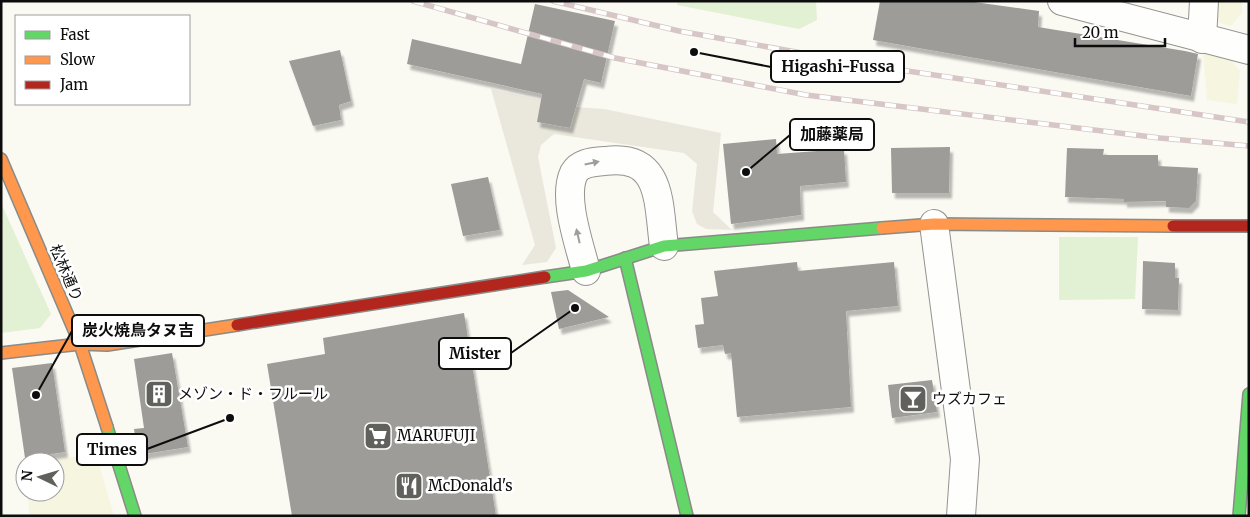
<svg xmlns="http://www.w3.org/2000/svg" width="1250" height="517" font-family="Merriweather,'Noto Sans JP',serif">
<defs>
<filter id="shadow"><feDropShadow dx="3" dy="5.5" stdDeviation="1" flood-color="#0004"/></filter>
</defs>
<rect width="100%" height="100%" fill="#faf9f2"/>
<g fill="#f6f5df">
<polygon points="1213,1 1242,1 1242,13 1231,26 1211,20"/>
<polygon points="1203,50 1228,57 1240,71 1237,104 1207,100"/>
<polygon points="96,454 114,516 30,516 27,492 55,492 55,462 36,462"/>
</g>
<g fill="#e2f0d3">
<polygon points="678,1 816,1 817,20 799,29 677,5"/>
<polygon points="1,203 51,314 40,328 1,333"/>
<polygon points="1059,237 1138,237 1135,299 1059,300"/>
</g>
<polygon fill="#eae8dd" points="491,89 541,100 538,122 570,128 576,107 604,109 721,133 713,212 732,230 706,229 697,224 692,211 697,164 684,153 554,134 541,145 538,157 556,248 547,262 522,265 535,245"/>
<g fill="#9d9c98" filter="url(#shadow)">
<polygon points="880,1 967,1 1039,11 1038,27 1185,51 1198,54 1191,96 873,40"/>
<polygon points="535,4 615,21 601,83 584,79 570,128 537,122 542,94 407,64 412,39 521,64"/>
<polygon points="340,50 351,101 339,105 341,120 313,126 289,61"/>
<polygon points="776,139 777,154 844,149 846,182 800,186 801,215 731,224 723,144"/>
<polygon points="950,147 949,193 892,193 891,148"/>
<polygon points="1067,148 1104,149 1103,155 1158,155 1158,166 1198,168 1196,201 1189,208 1166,207 1166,201 1124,202 1124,199 1065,197"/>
<polygon points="488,177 500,230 463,236 451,184"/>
<polygon points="1143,261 1175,263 1175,278 1179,278 1178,310 1142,309"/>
<polygon points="797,262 798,271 894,262 898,306 846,311 851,407 737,417 731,353 725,354 723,345 698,348 695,325 704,324 701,298 718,296 714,271"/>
<polygon points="568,290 609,317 559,329 551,292"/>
<polygon points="464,313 496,516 292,516 267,364 325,354 323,338"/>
<polygon points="172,353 188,447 138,455 134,429 144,428 134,359"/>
<polygon points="52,363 65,452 25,458 12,368"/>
<polygon points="932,380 937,412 892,418 888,385"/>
</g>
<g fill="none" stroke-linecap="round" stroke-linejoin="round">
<defs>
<g id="street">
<polyline points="1062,1 1249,50"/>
<polyline points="1202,39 1204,1"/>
<polyline points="934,224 965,459 961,516"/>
<path d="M586,271c-6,-25 -24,-73 -12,-98 6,-11 20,-11 31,-12 58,-8 53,43 59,85"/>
</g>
<g id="fast">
<polyline points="625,258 687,516"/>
<polyline points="545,277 586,271 664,246 882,228"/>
<polyline points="107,427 135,516"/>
<polyline points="1239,516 1249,394"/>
</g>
<g id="slow">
<polyline points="1,159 80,344 107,427"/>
<polyline points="882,228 934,224 1173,226"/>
<polyline points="1,353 80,344 107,345 237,325"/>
</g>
<g id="jam">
<polyline points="1173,226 1249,226"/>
<polyline points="237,325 545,277"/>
</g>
</defs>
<use href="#street" stroke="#949390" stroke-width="30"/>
<use href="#fast" stroke="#8a8a87" stroke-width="14"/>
<use href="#slow" stroke="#8a8a87" stroke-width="14"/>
<use href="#jam" stroke="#8a8a87" stroke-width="14"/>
<use href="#street" stroke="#fefefd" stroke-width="28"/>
<use href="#fast" stroke="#63d668" stroke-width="11"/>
<use href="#slow" stroke="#ff974d" stroke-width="11"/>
<use href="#jam" stroke="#b3261e" stroke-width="11"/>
<defs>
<g id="rail">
<polyline points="413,1 615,58 806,95 1160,138 1249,146"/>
<polyline points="553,1 679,31 874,66 1249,122"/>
</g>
</defs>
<use href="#rail" stroke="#d6c6c5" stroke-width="5.5"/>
<use href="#rail" stroke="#fff" stroke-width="4" stroke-dasharray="11" stroke-linecap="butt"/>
</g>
<defs><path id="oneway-solid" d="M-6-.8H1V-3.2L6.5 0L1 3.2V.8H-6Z" transform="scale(1.25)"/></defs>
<g fill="#9e9e9d">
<use href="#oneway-solid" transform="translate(592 163) rotate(-12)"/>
<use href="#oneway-solid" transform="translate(578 236) rotate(-103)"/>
</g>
<defs>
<symbol id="building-square" viewBox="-11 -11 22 22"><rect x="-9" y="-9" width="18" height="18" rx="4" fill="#60605d" stroke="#fff"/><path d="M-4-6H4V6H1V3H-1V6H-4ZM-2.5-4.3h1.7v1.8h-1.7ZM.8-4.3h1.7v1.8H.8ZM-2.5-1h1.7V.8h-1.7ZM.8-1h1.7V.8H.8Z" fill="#fff"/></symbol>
<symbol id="bar-square" viewBox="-11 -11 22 22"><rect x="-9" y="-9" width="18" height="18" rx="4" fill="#60605d" stroke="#fff"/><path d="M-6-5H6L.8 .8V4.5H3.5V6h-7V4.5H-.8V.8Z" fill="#fff"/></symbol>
<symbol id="supermarket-square" viewBox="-11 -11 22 22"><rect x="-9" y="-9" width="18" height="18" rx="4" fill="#60605d" stroke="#fff"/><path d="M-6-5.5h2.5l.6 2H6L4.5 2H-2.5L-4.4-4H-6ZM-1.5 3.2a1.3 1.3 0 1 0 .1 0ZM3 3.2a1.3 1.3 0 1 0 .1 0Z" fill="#fff"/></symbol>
<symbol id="restaurant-square" viewBox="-11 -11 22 22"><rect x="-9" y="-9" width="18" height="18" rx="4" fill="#60605d" stroke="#fff"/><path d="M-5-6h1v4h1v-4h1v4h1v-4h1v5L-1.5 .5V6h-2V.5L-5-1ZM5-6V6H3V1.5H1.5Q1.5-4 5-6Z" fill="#fff"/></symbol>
</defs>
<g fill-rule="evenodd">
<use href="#building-square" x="143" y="378" width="32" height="32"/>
<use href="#bar-square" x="897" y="383" width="32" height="32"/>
<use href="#supermarket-square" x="362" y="420" width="32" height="32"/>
<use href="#restaurant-square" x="393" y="470" width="32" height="32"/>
</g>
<g text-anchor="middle" stroke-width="5" stroke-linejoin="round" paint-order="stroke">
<g font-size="15" fill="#0d0d0d" stroke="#fff">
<text transform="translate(66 273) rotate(67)" y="5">松林通り</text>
</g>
<g font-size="15" fill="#0d0d0d" stroke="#fff" text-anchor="start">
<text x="178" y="399">メゾン・ド・フルール</text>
<text x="932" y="404">ウズカフェ</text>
<text x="397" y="441">MARUFUJI</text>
<text x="428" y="491">McDonald's</text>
</g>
</g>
<path fill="none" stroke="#0d0d0d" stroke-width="2" d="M694 52L771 67M746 172L790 135M36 395L72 331M575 308L511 353M230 418L147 449"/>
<g fill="#0d0d0d" stroke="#fff" stroke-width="2">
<circle cx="694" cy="52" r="5"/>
<circle cx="746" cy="172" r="5"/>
<circle cx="36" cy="395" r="5"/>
<circle cx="575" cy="308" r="5"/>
<circle cx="230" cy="418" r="5"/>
</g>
<g fill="#fff" stroke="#0d0d0d" stroke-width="2">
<rect x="771" y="51" width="133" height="31" rx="5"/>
<rect x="790" y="119" width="84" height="31" rx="5"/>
<rect x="72" y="315" width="132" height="31" rx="5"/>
<rect x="439" y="338" width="72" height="31" rx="5"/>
<rect x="77" y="434" width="70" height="31" rx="5"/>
</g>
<g font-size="16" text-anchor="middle" font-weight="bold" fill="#0d0d0d">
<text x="838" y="72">Higashi-Fussa</text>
<text x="832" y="140">加藤薬局</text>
<text x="138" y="336">炭火焼鳥タヌ吉</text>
<text x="475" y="359">Mister</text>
<text x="112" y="455">Times</text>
</g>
<rect width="1250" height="517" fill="none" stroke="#0d0d0d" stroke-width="5"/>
<rect x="15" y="15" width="175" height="90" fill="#ffffff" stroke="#9e9e9e"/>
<rect x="25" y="31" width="25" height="8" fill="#63d668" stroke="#9e9e9e"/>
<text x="60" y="40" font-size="15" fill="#0d0d0d">Fast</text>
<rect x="25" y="56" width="25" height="8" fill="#ff974d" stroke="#9e9e9e"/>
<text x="60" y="65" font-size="15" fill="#0d0d0d">Slow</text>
<rect x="25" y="81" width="25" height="8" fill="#b3261e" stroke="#9e9e9e"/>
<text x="60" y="90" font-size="15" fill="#0d0d0d">Jam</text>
<g transform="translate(40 477) rotate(275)"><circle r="24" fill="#ffffff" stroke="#9e9e9e"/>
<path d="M0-4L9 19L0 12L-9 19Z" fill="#60605d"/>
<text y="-8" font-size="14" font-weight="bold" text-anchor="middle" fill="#0d0d0d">N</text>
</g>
<path d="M1075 38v8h90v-8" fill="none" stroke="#0d0d0d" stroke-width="2.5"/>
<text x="1082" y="38" font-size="15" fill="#0d0d0d" stroke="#ffffff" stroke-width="4" paint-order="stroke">20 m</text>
</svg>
